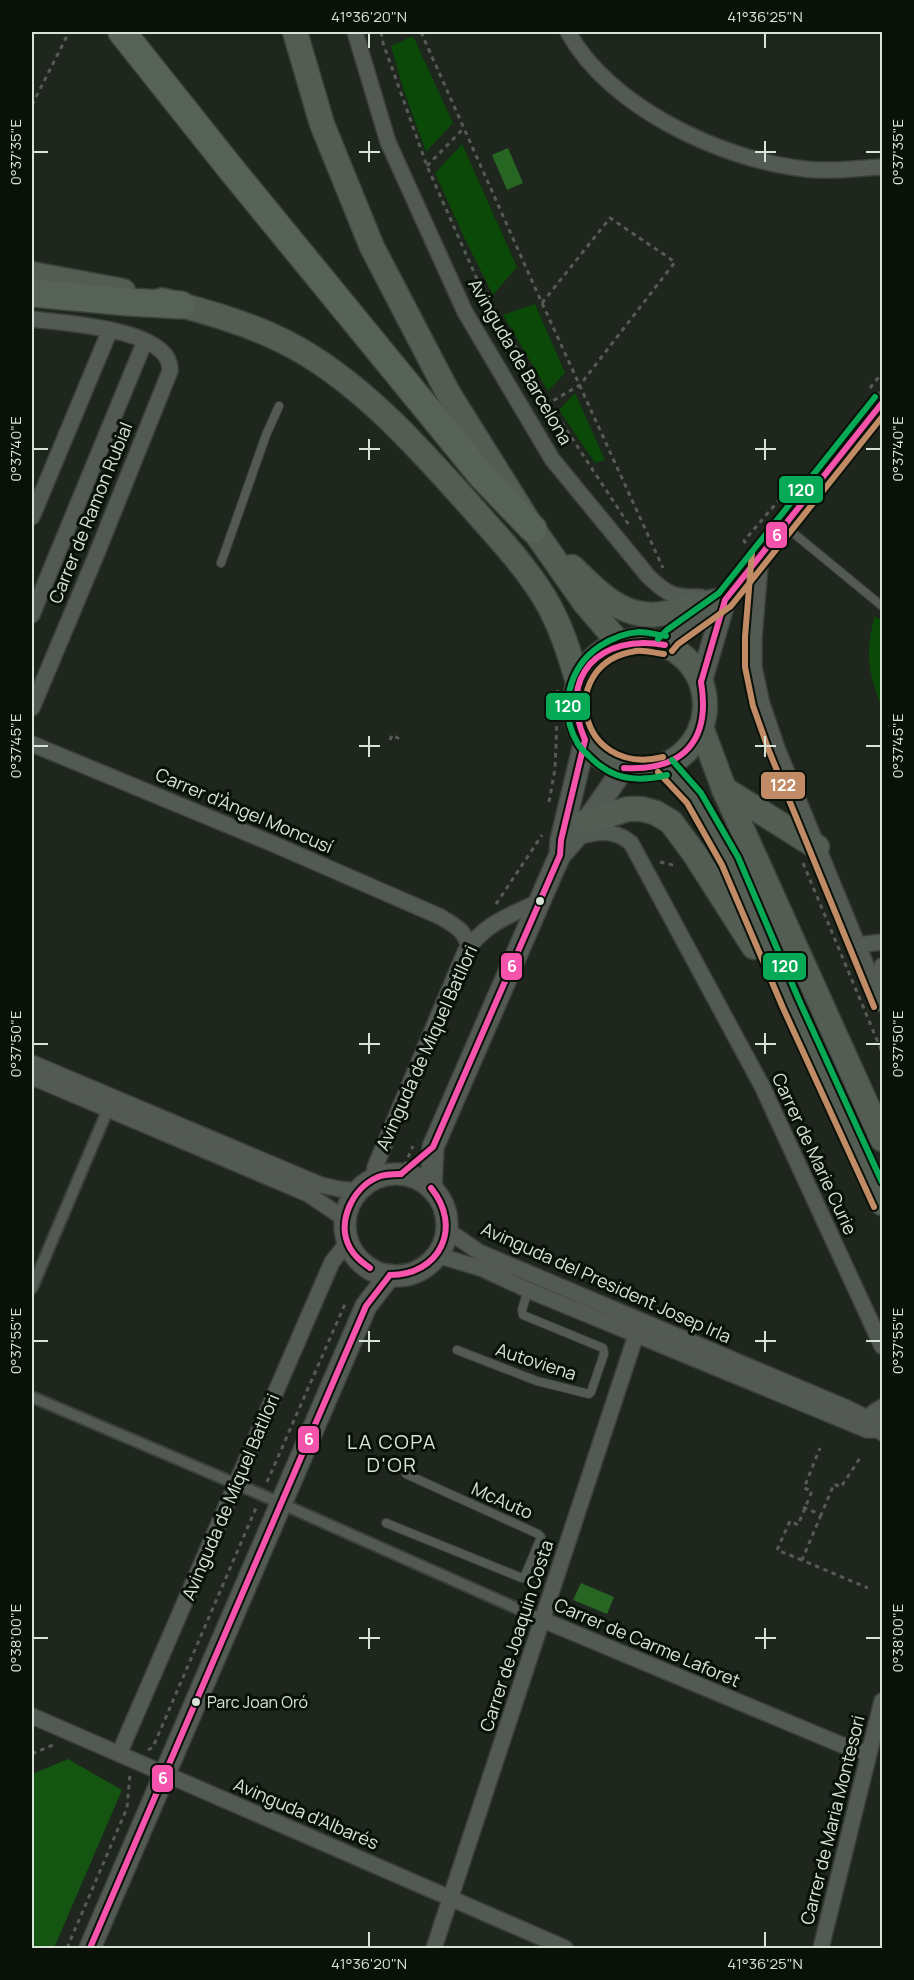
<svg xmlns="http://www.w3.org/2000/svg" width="914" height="1980" font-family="Manrope,sans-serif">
<rect width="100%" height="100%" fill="#1e261d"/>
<g fill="#0b4908">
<polygon points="413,36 453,123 426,152 403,88 391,46"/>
<polygon points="462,144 517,267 493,295 463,235 435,173"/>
<polygon points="535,304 565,373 548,391 503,315"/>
<polygon points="575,393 605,460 595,463 559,410"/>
<path d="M875,616l7,5v88c-13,-35 -18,-57 -7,-93z"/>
</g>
<polygon fill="#145511" points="68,1759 122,1790 54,1948 32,1948 32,1774"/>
<g fill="#266622">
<polygon points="508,148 523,183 507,190 492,155"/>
<polygon points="581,1583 614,1597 607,1614 573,1600"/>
</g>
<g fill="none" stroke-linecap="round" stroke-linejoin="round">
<defs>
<g id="service">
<polyline points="786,527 882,606"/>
<polyline points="221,563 266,435 279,406"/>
<polyline points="457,1350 537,1381 589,1394 591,1392 604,1354 603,1348 523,1315 522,1310 528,1290"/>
<polyline points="386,1523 522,1578 524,1578 541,1537 538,1534 406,1474"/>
</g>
<g id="pedestrian">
<polyline points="32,1288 108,1109"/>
<polyline points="32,1397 262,1495 543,1620"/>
</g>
<g id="minor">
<path d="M355,32l33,110 77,170 87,147 96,117c18,18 26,22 53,21"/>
<path d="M568,32c41,75 154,128 237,137 25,3 52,-1 77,-2"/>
<path d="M32,319c29,4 141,9 138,52l-75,187 -63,150"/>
<polyline points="32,517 110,330"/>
<polyline points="761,553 754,638 754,667 762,704 777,748 882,1004"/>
<polyline points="32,615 145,341"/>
<path d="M32,744l239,99 170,74c15,10 23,12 28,30"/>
<path d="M575,838c20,-6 39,-10 56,5l131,243 120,260"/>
<polyline points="857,945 882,942"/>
<polyline points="876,991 882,966"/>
<polyline points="32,1063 321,1185 339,1189 358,1191"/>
<polyline points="32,1077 308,1194 345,1219"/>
<path d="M375,1178v-11l90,-215c22,-30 42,-35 75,-51"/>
<polyline points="447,1230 479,1252 847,1408 872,1420 882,1433"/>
<polyline points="437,1255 483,1269 528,1290 867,1430 879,1430"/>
<polyline points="868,1418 874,1412 882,1407"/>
<polyline points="543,1620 842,1745 869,1753"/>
<polyline points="32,1716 565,1948"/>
<polyline points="119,1754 332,1262 348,1242"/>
<polyline points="434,1948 636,1335"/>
<polyline points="821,1948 882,1701"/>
</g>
<g id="secondary">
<polyline points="665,645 672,637 725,600 882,403"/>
<polyline points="701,682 725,600"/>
<polyline points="560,855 561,840 585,740"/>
<circle cx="396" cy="1225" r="51"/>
<polyline points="431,1188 433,1147 555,866 560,855 575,838 624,768"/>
<polyline points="90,1948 366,1306 390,1275"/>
</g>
<g id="primary">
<polyline points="295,32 322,124 372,247 448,393 533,529 585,603 620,644"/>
<polyline points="32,274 123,291"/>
<path d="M162,300c41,11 83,22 121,41 75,37 138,109 193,171 24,27 49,54 68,85 17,28 26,58 35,89"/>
<path d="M572,567c29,28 55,57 99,45 18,-5 35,-10 54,-12"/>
<circle cx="640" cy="705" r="65"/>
<polyline points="701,727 724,789 882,1139"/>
<polyline points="665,766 694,798 730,861 791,1004 882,1203"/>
<polyline points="724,789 817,847"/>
<polyline points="585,822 628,809 642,809 656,813 671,822 694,853 754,947"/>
</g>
<g id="motorway">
<polyline points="122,32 231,169 482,476 533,529"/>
<polyline points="32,293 128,302 181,305"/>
</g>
</defs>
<use href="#service" stroke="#3a4139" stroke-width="10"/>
<use href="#pedestrian" stroke="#3a4139" stroke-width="14"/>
<use href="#minor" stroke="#3a4139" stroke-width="18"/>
<use href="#secondary" stroke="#3a4139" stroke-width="24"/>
<use href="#primary" stroke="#3a4139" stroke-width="27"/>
<use href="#motorway" stroke="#3a4139" stroke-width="30"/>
<g stroke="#565c55" stroke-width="3" stroke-dasharray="4.5 4.5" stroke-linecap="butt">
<polyline points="381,32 383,43 427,166 477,279 539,388 629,525"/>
<polyline points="421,32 532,281 663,568"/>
<polyline points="32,105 69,32"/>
<polyline points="427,166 464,128"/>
<polyline points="542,303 610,218 675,262 580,385 549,403"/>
<polyline points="870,388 882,373"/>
<polyline points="746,543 744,541 779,500"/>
<polyline points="390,740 392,735 398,738 396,743"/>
<polyline points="549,802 555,769 558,695 557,689"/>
<polyline points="660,862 677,866"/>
<polyline points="803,863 882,1052"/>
<polyline points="496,904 542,835"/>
<polyline points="401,1174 413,1146"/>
<polyline points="267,1482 345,1304"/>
<polyline points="803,1507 821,1515 834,1484 841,1487 860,1458"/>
<polyline points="821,1515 802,1560 868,1588"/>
<polyline points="802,1560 777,1550 790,1521 798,1525 812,1491 804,1488 820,1448"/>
<polyline points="148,1750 153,1747 256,1508"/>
<polyline points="32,1754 53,1745"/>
<polyline points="67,1948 127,1808 130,1774"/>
</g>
<use href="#service" stroke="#535953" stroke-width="8"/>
<use href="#pedestrian" stroke="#535953" stroke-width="10"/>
<use href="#minor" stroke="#535953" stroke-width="15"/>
<use href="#secondary" stroke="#535953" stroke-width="21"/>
<use href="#primary" stroke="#545d53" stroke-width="24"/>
<use href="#motorway" stroke="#586357" stroke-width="27"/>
<defs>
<g id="bus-1">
<polyline points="701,682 725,600 882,403"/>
<path d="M585,740c-28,-64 15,-107 80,-95"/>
<path d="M624,768c59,3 87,-27 77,-86"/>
<polyline points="401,1174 433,1147 560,855 561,840 585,740"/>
<path d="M370,1268c-8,-6 -15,-11 -20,-20 -14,-25 2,-60 28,-71 7,-3 15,-3 23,-3"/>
<path d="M390,1275c50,0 73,-48 41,-87"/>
<polyline points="90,1948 366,1306 390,1275"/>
</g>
<g id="bus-2">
<polyline points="752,552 745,637 745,667 753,706 769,751 874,1007"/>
<polyline points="672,651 678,644 731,606 882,417"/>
<path d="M663,757c-86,21 -108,-94 -27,-106 9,-1 19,2 28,3"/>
<polyline points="658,772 687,803 722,865 783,1008 874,1207"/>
</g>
<g id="bus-3">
<path d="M666,636c-9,-1 -18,-4 -27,-4 -14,1 -28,7 -39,14 -32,21 -42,65 -22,98 3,5 8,9 12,13 8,8 16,14 27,18 17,6 34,4 50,0"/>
<polyline points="658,639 667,630 719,593 875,397"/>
<polyline points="672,760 701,793 738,857 799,1000 882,1182"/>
</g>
</defs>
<use href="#bus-1" stroke="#0a1109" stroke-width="10"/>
<use href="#bus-2" stroke="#0a1109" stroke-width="10"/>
<use href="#bus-3" stroke="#0a1109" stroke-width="10"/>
<use href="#bus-1" stroke="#f653ac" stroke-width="6"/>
<use href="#bus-2" stroke="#c18c65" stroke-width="6"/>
<use href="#bus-3" stroke="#06aa56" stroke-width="6"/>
</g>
<path fill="none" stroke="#d9e3d7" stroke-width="2" d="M369,33v15M765,33v15M369,141v21M765,141v21M33,152h15M359,152h21M755,152h21M866,152h15M369,439v21M765,439v21M33,449h15M359,449h21M755,449h21M866,449h15M369,736v21M765,736v21M33,746h15M359,746h21M755,746h21M866,746h15M369,1033v21M765,1033v21M33,1044h15M359,1044h21M755,1044h21M866,1044h15M369,1331v21M765,1331v21M33,1341h15M359,1341h21M755,1341h21M866,1341h15M369,1628v21M765,1628v21M33,1638h15M359,1638h21M755,1638h21M866,1638h15M369,1932v15M765,1932v15"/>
<g fill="#d9e3d7" stroke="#0a1109" stroke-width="2">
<circle cx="540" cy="901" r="5"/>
<circle cx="196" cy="1702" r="5"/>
</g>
<g text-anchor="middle" stroke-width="6" stroke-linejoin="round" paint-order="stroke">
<g font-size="16" fill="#d9e3d7" stroke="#0a1109" text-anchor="start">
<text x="207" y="1708">Parc Joan Oró</text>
</g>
<g font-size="18" fill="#d9e3d7" stroke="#0a1109">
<text transform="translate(520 362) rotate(60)" y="6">Avinguda de Barcelona</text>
<text transform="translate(91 513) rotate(-68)" y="6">Carrer de Ramon Rubial</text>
<text transform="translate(244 811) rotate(23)" y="6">Carrer d'Àngel Moncusí</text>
<text transform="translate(427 1048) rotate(-66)" y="6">Avinguda de Miquel Batllori</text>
<text transform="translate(814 1154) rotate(65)" y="6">Carrer de Marie Curie</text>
<text transform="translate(606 1283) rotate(24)" y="6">Avinguda del President Josep Irla</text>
<text transform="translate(536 1362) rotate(18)" y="6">Autoviena</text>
<text transform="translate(231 1497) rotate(-67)" y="6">Avinguda de Miquel Batllori</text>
<text transform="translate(502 1501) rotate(24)" y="6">McAuto</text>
<text transform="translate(517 1636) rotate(-72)" y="6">Carrer de Joaquin Costa</text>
<text transform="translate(647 1643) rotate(23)" y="6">Carrer de Carme Laforet</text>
<text transform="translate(306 1814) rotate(23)" y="6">Avinguda d'Albarés</text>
<text transform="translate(833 1820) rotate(-76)" y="6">Carrer de Maria Montesori</text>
</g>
<g font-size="20" letter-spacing="1.5" fill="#d9e3d7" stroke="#0a1109">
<text x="392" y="1449">LA COPA<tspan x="392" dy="23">D'OR</tspan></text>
</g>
</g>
<g stroke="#0a1109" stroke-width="2">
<rect x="778" y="475" width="46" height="29" rx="6" fill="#06aa56"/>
<rect x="765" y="521" width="23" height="28" rx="6" fill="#f653ac"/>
<rect x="545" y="692" width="46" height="29" rx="6" fill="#06aa56"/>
<rect x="760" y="771" width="46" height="29" rx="6" fill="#c18c65"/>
<rect x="500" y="952" width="23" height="29" rx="6" fill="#f653ac"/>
<rect x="762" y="952" width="45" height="29" rx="6" fill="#06aa56"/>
<rect x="297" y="1425" width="23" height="29" rx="6" fill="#f653ac"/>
<rect x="151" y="1764" width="23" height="29" rx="6" fill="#f653ac"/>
</g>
<g font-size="16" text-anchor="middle" font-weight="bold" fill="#fff">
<text x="801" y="496">120</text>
<text x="777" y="541">6</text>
<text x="568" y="712">120</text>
<text x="783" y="791">122</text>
<text x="512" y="972">6</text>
<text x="785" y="972">120</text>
<text x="309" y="1445">6</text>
<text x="163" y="1784">6</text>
</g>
<rect width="914" height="1980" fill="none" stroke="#0a1109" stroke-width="66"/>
<rect x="33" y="33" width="848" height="1914" fill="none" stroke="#d9e3d7" stroke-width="2"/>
<g font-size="15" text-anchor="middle" fill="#d9e3d7">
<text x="369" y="22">41°36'20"N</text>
<text x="765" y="22">41°36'25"N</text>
<text transform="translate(898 152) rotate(-90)" y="5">0°37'35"E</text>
<text transform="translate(16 152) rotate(-90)" y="5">0°37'35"E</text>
<text transform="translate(16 449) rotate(-90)" y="5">0°37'40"E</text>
<text transform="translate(898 449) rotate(-90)" y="5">0°37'40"E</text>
<text transform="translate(16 746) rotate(-90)" y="5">0°37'45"E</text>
<text transform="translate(898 746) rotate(-90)" y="5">0°37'45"E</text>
<text transform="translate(898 1044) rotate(-90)" y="5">0°37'50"E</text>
<text transform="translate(16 1044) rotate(-90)" y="5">0°37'50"E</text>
<text transform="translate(16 1341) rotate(-90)" y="5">0°37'55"E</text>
<text transform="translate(898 1341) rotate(-90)" y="5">0°37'55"E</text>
<text transform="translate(898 1638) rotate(-90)" y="5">0°38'00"E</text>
<text transform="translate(16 1638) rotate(-90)" y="5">0°38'00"E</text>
<text x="369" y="1969">41°36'20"N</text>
<text x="765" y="1969">41°36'25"N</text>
</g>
</svg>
